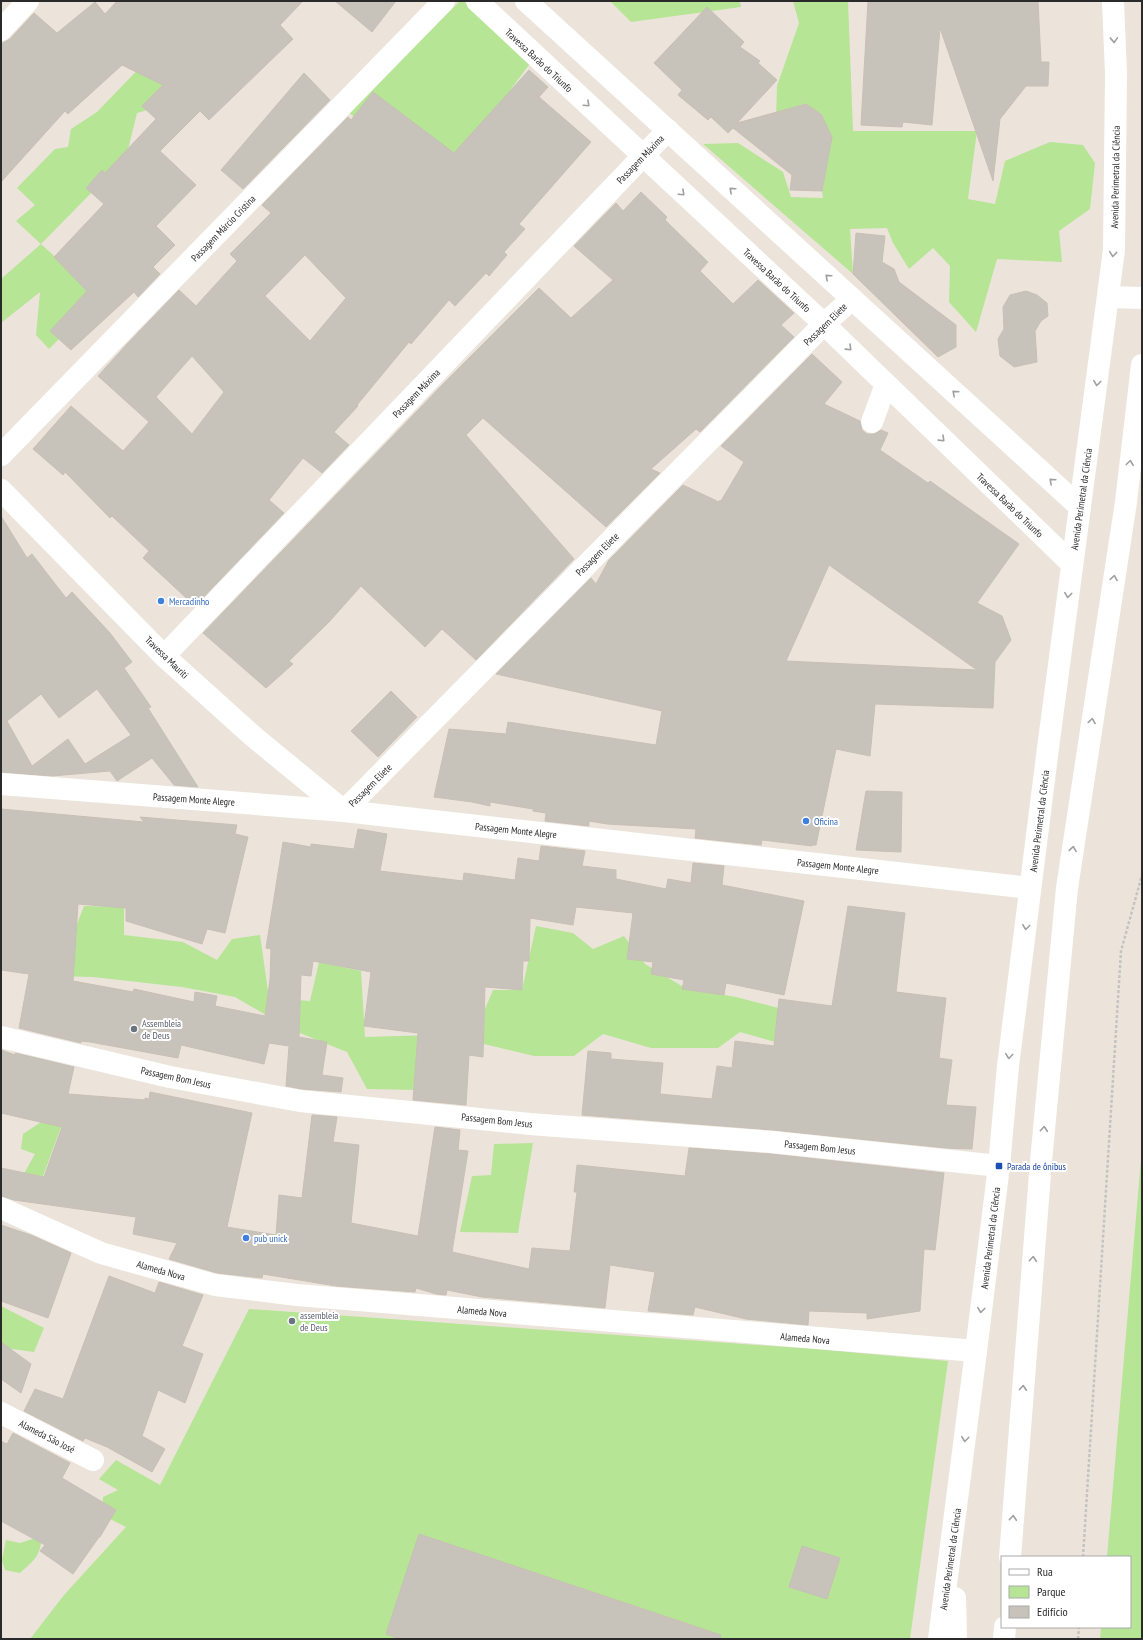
<svg xmlns="http://www.w3.org/2000/svg" width="1143" height="1640" font-family="'PT Sans Narrow',sans-serif">
<rect width="100%" height="100%" fill="#ece4db"/>
<g fill="#b5e595">
<polygon points="460,1 464,1 531,62 440,186 347,111"/>
<polygon points="610,1 740,1 741,7 631,22"/>
<polygon points="793,1 848,1 853,131 977,131 968,199 995,204 1005,161 1050,142 1083,145 1095,163 1090,209 1059,231 1062,262 997,259 976,332 949,302 950,266 933,248 909,269 893,243 887,228 850,229 853,274 703,144 738,143 783,172 791,197 823,198 822,191 832,137 821,114 806,104 785,110 776,119 777,86 799,23"/>
<polygon points="154,53 171,103 137,113 115,202 95,189 41,244 110,307 77,321 49,349 36,335 40,292 1,323 1,279 41,244 16,221 35,205 17,188 55,149 68,147 71,129 97,112"/>
<polygon points="84,906 124,907 124,935 183,942 217,960 232,939 260,935 269,998 310,1001 319,962 361,971 365,1037 434,1035 482,1016 493,990 522,990 536,926 573,933 593,949 624,936 645,964 685,988 736,997 856,1028 782,1044 740,1032 718,1048 651,1048 603,1034 574,1056 534,1056 484,1044 442,1057 420,1090 367,1089 347,1052 290,1029 235,997 182,987 93,977 57,976"/>
<polygon points="64,1119 35,1198 20,1201 21,1179 35,1154 21,1149 23,1134 41,1122"/>
<polygon points="533,1143 518,1233 460,1232 472,1176 491,1175 494,1144"/>
<polygon points="1142,1147 1142,1639 1100,1639 1101,1627 1130,1627 1130,1557 1107,1557"/>
<polygon points="1,1306 44,1328 34,1352 5,1348 1,1356"/>
<polygon points="249,1309 815,1349 948,1361 910,1639 30,1639 64,1595 126,1527 102,1515 103,1497 118,1490 99,1479 116,1460 160,1485"/>
<path d="M42,1536c-2,21 -7,23 -22,37l-15,-3 -3,-10 4,-20 14,3z"/>
</g>
<g fill="#c7c2ba" stroke="#c8c0b5" fill-rule="evenodd">
<polygon points="117,1 303,1 280,25 293,39 209,120 200,111 160,151 196,185 156,226 175,245 153,267 160,274 138,297 134,292 71,350 50,331 87,291 54,257 104,204 86,188 102,170 105,173 156,119 142,106 163,85 122,65 68,114 65,111 1,182 1,44 10,39 34,13 57,33 95,2 105,14"/>
<polygon points="335,1 396,1 372,32"/>
<polygon points="868,1 1038,1 1041,62 1049,62 1048,86 1026,86 1000,119 993,181 940,28 932,125 903,122 902,127 861,125"/>
<polygon points="707,7 744,42 740,47 760,61 758,63 777,80 737,123 806,104 821,114 832,137 822,191 790,190 792,175 733,128 728,133 711,117 708,120 678,95 682,90 654,63"/>
<path d="M529,70l19,17 -9,10 52,45 -72,82 6,5 -21,23 3,3 -18,21 -3,-3 -31,33 -6,-6 -38,44 -2,-2 -52,63 1,1 -24,26 15,13 -27,28 -19,-15 -34,42 15,13 -89,93 -52,-48 6,-7 -37,-35 -2,2 -45,-46 -2,3 -30,-26 38,-43 52,45 26,-29 -51,-46 30,-33 51,-53 17,16 41,-45 -7,-7 41,-41 -9,-8 86,-88 3,3 22,-28 81,61zM305,255l41,43 -36,43 -45,-45zM192,356l32,36 -32,42 -36,-37z"/>
<polygon points="304,73 330,100 243,189 221,170"/>
<polygon points="641,192 667,217 665,220 708,262 700,271 733,304 758,280 794,313 781,325 794,337 700,432 696,429 651,469 660,473 606,527 483,418 466,435 574,559 476,660 442,629 425,647 361,586 329,622 289,661 293,664 266,688 203,633 445,382 539,288 571,318 613,280 574,246 616,203 623,211"/>
<polygon points="856,233 885,236 882,262 894,269 899,282 956,325 956,347 938,357 853,274"/>
<polygon points="1026,291 1037,295 1047,303 1048,316 1041,321 1035,331 1037,362 1014,367 1000,356 998,339 1004,329 1003,307 1010,295"/>
<path d="M812,354l30,28 -18,22 36,17 2,9 5,4h7l7,-4 7,3 -8,17 48,33 2,-2 89,63 -42,59 25,13 9,24 -16,22 -2,46 -118,-4 -5,52 -34,-7 -20,96h-4v1l-50,-6 -1,5 -66,-7 1,-9 -89,-5 -18,-3v5l-44,-5 1,-8 -13,-2v-2l-43,-7v4l-18,-4 -38,-5 15,-68 57,5 2,-12 148,23 6,-34 -166,-37 95,-96 5,6 13,-24 74,-75 36,17 1,-2 1,1 23,-39 -23,-16zM829,565l148,105 -191,-9z"/>
<path d="M1,516l26,42 5,-4 34,44 6,-6 38,41 22,29 -8,6 27,39 -3,1 50,79 -24,-2 -22,-27 -35,23 -7,-10 -58,5 -51,-4zM97,689l34,46 -46,29 -17,-25 -36,27 -25,-45 34,-27 18,24z"/>
<polygon points="391,691 417,717 378,757 351,731"/>
<polygon points="866,791 902,792 901,852 856,850"/>
<polygon points="1,809 144,822 140,817 237,825 235,834 248,837 225,933 207,929 202,944 126,921 126,908 78,904 73,981 133,992 134,989 194,1002 195,992 217,996 215,1006 265,1016 270,980 271,949 266,948 283,842 311,847 311,844 354,849 358,829 387,834 380,871 463,881 464,873 515,880 518,858 539,861 541,846 585,851 582,866 616,870 616,879 666,889 668,879 691,883 693,863 724,866 722,885 804,901 784,995 726,983 724,995 682,989 684,980 651,974 653,962 627,959 633,913 576,907 573,925 530,918 529,961 523,961 522,990 485,987 483,1057 469,1055 466,1105 413,1100 418,1033 364,1026 371,972 313,961 311,976 301,975 299,1037 327,1042 322,1075 343,1078 341,1092 302,1089 286,1086 289,1046 269,1043 264,1064 181,1045 178,1058 90,1042 81,1041 81,1043 19,1028 29,974 1,970"/>
<polygon points="848,906 905,913 896,992 946,998 939,1058 952,1060 946,1105 976,1107 972,1149 946,1148 773,1130 582,1115 588,1051 611,1053 611,1059 663,1063 660,1094 712,1099 717,1066 732,1068 735,1041 774,1046 779,999 832,1006"/>
<polygon points="1,1050 15,1055 15,1053 74,1067 68,1094 145,1100 145,1098 149,1099 150,1092 252,1113 227,1227 276,1235 279,1195 302,1198 312,1115 337,1117 333,1142 359,1145 351,1223 418,1236 435,1127 460,1130 458,1150 468,1151 452,1252 529,1269 532,1248 570,1251 577,1192 574,1192 577,1165 685,1176 689,1148 771,1154 944,1173 935,1250 924,1249 920,1311 867,1319 867,1313 809,1311 808,1325 746,1319 695,1307 693,1315 648,1311 655,1272 610,1265 605,1308 482,1297 447,1290 446,1295 436,1294 416,1288 415,1292 336,1286 263,1274 262,1278 217,1273 169,1259 177,1243 133,1234 136,1217 14,1200 1,1196 1,1168 44,1177 62,1127 1,1113"/>
<polygon points="1,1225 31,1235 71,1253 48,1318 1,1301"/>
<polygon points="109,1276 155,1293 159,1282 203,1295 182,1346 203,1354 185,1403 158,1390 142,1436 165,1449 152,1472 107,1447 85,1438 83,1441 24,1411 35,1389 63,1399"/>
<polygon points="1,1342 31,1364 21,1393 1,1379"/>
<polygon points="13,1433 70,1463 62,1478 116,1510 100,1537 99,1537 73,1574 40,1551 45,1545 1,1521 1,1441 7,1444"/>
<polygon points="419,1534 721,1635 720,1639 400,1639 386,1634"/>
<polygon points="802,1546 840,1558 827,1599 789,1587"/>
</g>
<g fill="none" stroke-linecap="round" stroke-linejoin="round">
<g stroke="#c3c3c3" stroke-width="2.5" stroke-dasharray="3 2" stroke-linecap="butt">
<polyline points="1083,1557 1121,951 1142,875"/>
<polyline points="1078,1639 1079,1627"/>
</g>
<g stroke="#fff" stroke-width="22">
<polyline points="1,30 28,1"/>
<polyline points="872,422 886,384"/>
<polyline points="1,455 444,1"/>
<polyline points="164,656 668,130"/>
<polyline points="1,784 344,811 824,324 852,299"/>
<polyline points="1,1037 170,1077 300,1101 530,1124 772,1142 999,1166"/>
<polyline points="1,1208 101,1253 215,1285 297,1295 976,1351"/>
<polyline points="1,1413 93,1460"/>
</g>
<g stroke="#fff" stroke-width="22">
<polyline points="477,1 824,324 1072,564"/>
<polyline points="526,1 1080,507"/>
<polyline points="1108,297 1142,298"/>
<polyline points="1,490 164,656 254,737 344,811 1030,888"/>
<polyline points="1010,1557 1041,1161 1067,888 1126,502 1142,365"/>
<polyline points="955,1598 956,1639"/>
<polyline points="939,1639 976,1351 999,1166 1008,1066 1048,748 1114,250 1116,74 1113,1"/>
<polyline points="1004,1639 1005,1627"/>
</g>
</g>
<defs><path id="oneway-chevron" d="M-2-3.5L2.5 0L-2 3.5" fill="none" stroke-width="1.6" stroke-linecap="round" stroke-linejoin="round"/></defs>
<g stroke="#9f9f9f">
<use href="#oneway-chevron" transform="translate(1114 40) rotate(88)"/>
<use href="#oneway-chevron" transform="translate(587 104) rotate(43)"/>
<use href="#oneway-chevron" transform="translate(732 190) rotate(-138)"/>
<use href="#oneway-chevron" transform="translate(682 193) rotate(43)"/>
<use href="#oneway-chevron" transform="translate(1113 254) rotate(96)"/>
<use href="#oneway-chevron" transform="translate(828 277) rotate(-138)"/>
<use href="#oneway-chevron" transform="translate(849 348) rotate(44)"/>
<use href="#oneway-chevron" transform="translate(1097 383) rotate(97)"/>
<use href="#oneway-chevron" transform="translate(955 393) rotate(-138)"/>
<use href="#oneway-chevron" transform="translate(942 439) rotate(44)"/>
<use href="#oneway-chevron" transform="translate(1130 463) rotate(-83)"/>
<use href="#oneway-chevron" transform="translate(1052 481) rotate(-138)"/>
<use href="#oneway-chevron" transform="translate(1114 578) rotate(-81)"/>
<use href="#oneway-chevron" transform="translate(1068 595) rotate(97)"/>
<use href="#oneway-chevron" transform="translate(1092 721) rotate(-81)"/>
<use href="#oneway-chevron" transform="translate(1073 849) rotate(-81)"/>
<use href="#oneway-chevron" transform="translate(1026 927) rotate(97)"/>
<use href="#oneway-chevron" transform="translate(1009 1056) rotate(97)"/>
<use href="#oneway-chevron" transform="translate(1044 1129) rotate(-85)"/>
<use href="#oneway-chevron" transform="translate(1033 1259) rotate(-85)"/>
<use href="#oneway-chevron" transform="translate(981 1310) rotate(97)"/>
<use href="#oneway-chevron" transform="translate(1023 1388) rotate(-86)"/>
<use href="#oneway-chevron" transform="translate(965 1439) rotate(97)"/>
<use href="#oneway-chevron" transform="translate(1013 1518) rotate(-86)"/>
</g>
<g fill="#3f7fe0" stroke="#fff" stroke-width="1.5">
<circle cx="161" cy="601" r="4"/>
<circle cx="806" cy="821" r="4"/>
<circle cx="246" cy="1238" r="4"/>
</g>
<g fill="#6b7280" stroke="#fff" stroke-width="1.5">
<circle cx="134" cy="1029" r="4"/>
<circle cx="292" cy="1321" r="4"/>
</g>
<rect fill="#1a4fb4" stroke="#fff" stroke-width="1.5" x="995" y="1162" width="8" height="8" rx="2"/>
<g text-anchor="middle" stroke-width="4" stroke-linejoin="round" paint-order="stroke">
<g font-size="10" fill="#2a2a2a" stroke="#fff">
<text transform="translate(539 60) rotate(43)" y="4">Travessa Barão do Triunfo</text>
<text transform="translate(640 159) rotate(-46)" y="4">Passagem Máxima</text>
<text transform="translate(1115 177) rotate(-89)" y="4">Avenida Perimetral da Ciência</text>
<text transform="translate(223 228) rotate(-46)" y="4">Passagem Márcio Cristina</text>
<text transform="translate(777 280) rotate(43)" y="4">Travessa Barão do Triunfo</text>
<text transform="translate(825 324) rotate(-44)" y="4">Passagem Eliete</text>
<text transform="translate(416 393) rotate(-46)" y="4">Passagem Máxima</text>
<text transform="translate(1081 499) rotate(-82)" y="4">Avenida Perimetral da Ciência</text>
<text transform="translate(1010 505) rotate(44)" y="4">Travessa Barão do Triunfo</text>
<text transform="translate(597 554) rotate(-45)" y="4">Passagem Eliete</text>
<text transform="translate(167 657) rotate(44)" y="4">Travessa Mauriti</text>
<text transform="translate(370 785) rotate(-45)" y="4">Passagem Eliete</text>
<text transform="translate(194 799) rotate(4)" y="4">Passagem Monte Alegre</text>
<text transform="translate(1039 821) rotate(-83)" y="4">Avenida Perimetral da Ciência</text>
<text transform="translate(516 830) rotate(6)" y="4">Passagem Monte Alegre</text>
<text transform="translate(838 866) rotate(6)" y="4">Passagem Monte Alegre</text>
<text transform="translate(176 1077) rotate(12)" y="4">Passagem Bom Jesus</text>
<text transform="translate(497 1120) rotate(6)" y="4">Passagem Bom Jesus</text>
<text transform="translate(820 1147) rotate(6)" y="4">Passagem Bom Jesus</text>
<text transform="translate(990 1238) rotate(-83)" y="4">Avenida Perimetral da Ciência</text>
<text transform="translate(161 1270) rotate(16)" y="4">Alameda Nova</text>
<text transform="translate(482 1311) rotate(5)" y="4">Alameda Nova</text>
<text transform="translate(805 1338) rotate(5)" y="4">Alameda Nova</text>
<text transform="translate(47 1436) rotate(27)" y="4">Alameda São José</text>
<text transform="translate(950 1559) rotate(-82)" y="4">Avenida Perimetral da Ciência</text>
</g>
<g font-size="10" fill="#366cbe" stroke="#fff" text-anchor="start">
<text x="169" y="605">Mercadinho</text>
<text x="814" y="825">Oficina</text>
<text x="254" y="1242">pub unick</text>
</g>
<g font-size="10" fill="#5b616d" stroke="#fff" text-anchor="start">
<text x="142" y="1027">Assembleia<tspan x="142" dy="12">de Deus</tspan></text>
<text x="300" y="1319">assembleia<tspan x="300" dy="12">de Deus</tspan></text>
</g>
<g font-size="10" fill="#164399" stroke="#fff" text-anchor="start">
<text x="1007" y="1170">Parada de ônibus</text>
</g>
</g>
<rect width="1143" height="1640" fill="none" stroke="#2a2a2a" stroke-width="4"/>
<rect x="1001" y="1556" width="130" height="72" fill="#ffffff" stroke="#aaaaaa"/>
<rect x="1009" y="1569" width="20" height="6" fill="#ffffff" stroke="#aaaaaa"/>
<text x="1037" y="1576" font-size="12" fill="#2a2a2a">Rua</text>
<rect x="1009" y="1586" width="20" height="12" fill="#b5e595" stroke="#aaaaaa"/>
<text x="1037" y="1596" font-size="12" fill="#2a2a2a">Parque</text>
<rect x="1009" y="1606" width="20" height="12" fill="#c7c2ba" stroke="#aaaaaa"/>
<text x="1037" y="1616" font-size="12" fill="#2a2a2a">Edifício</text>
</svg>
